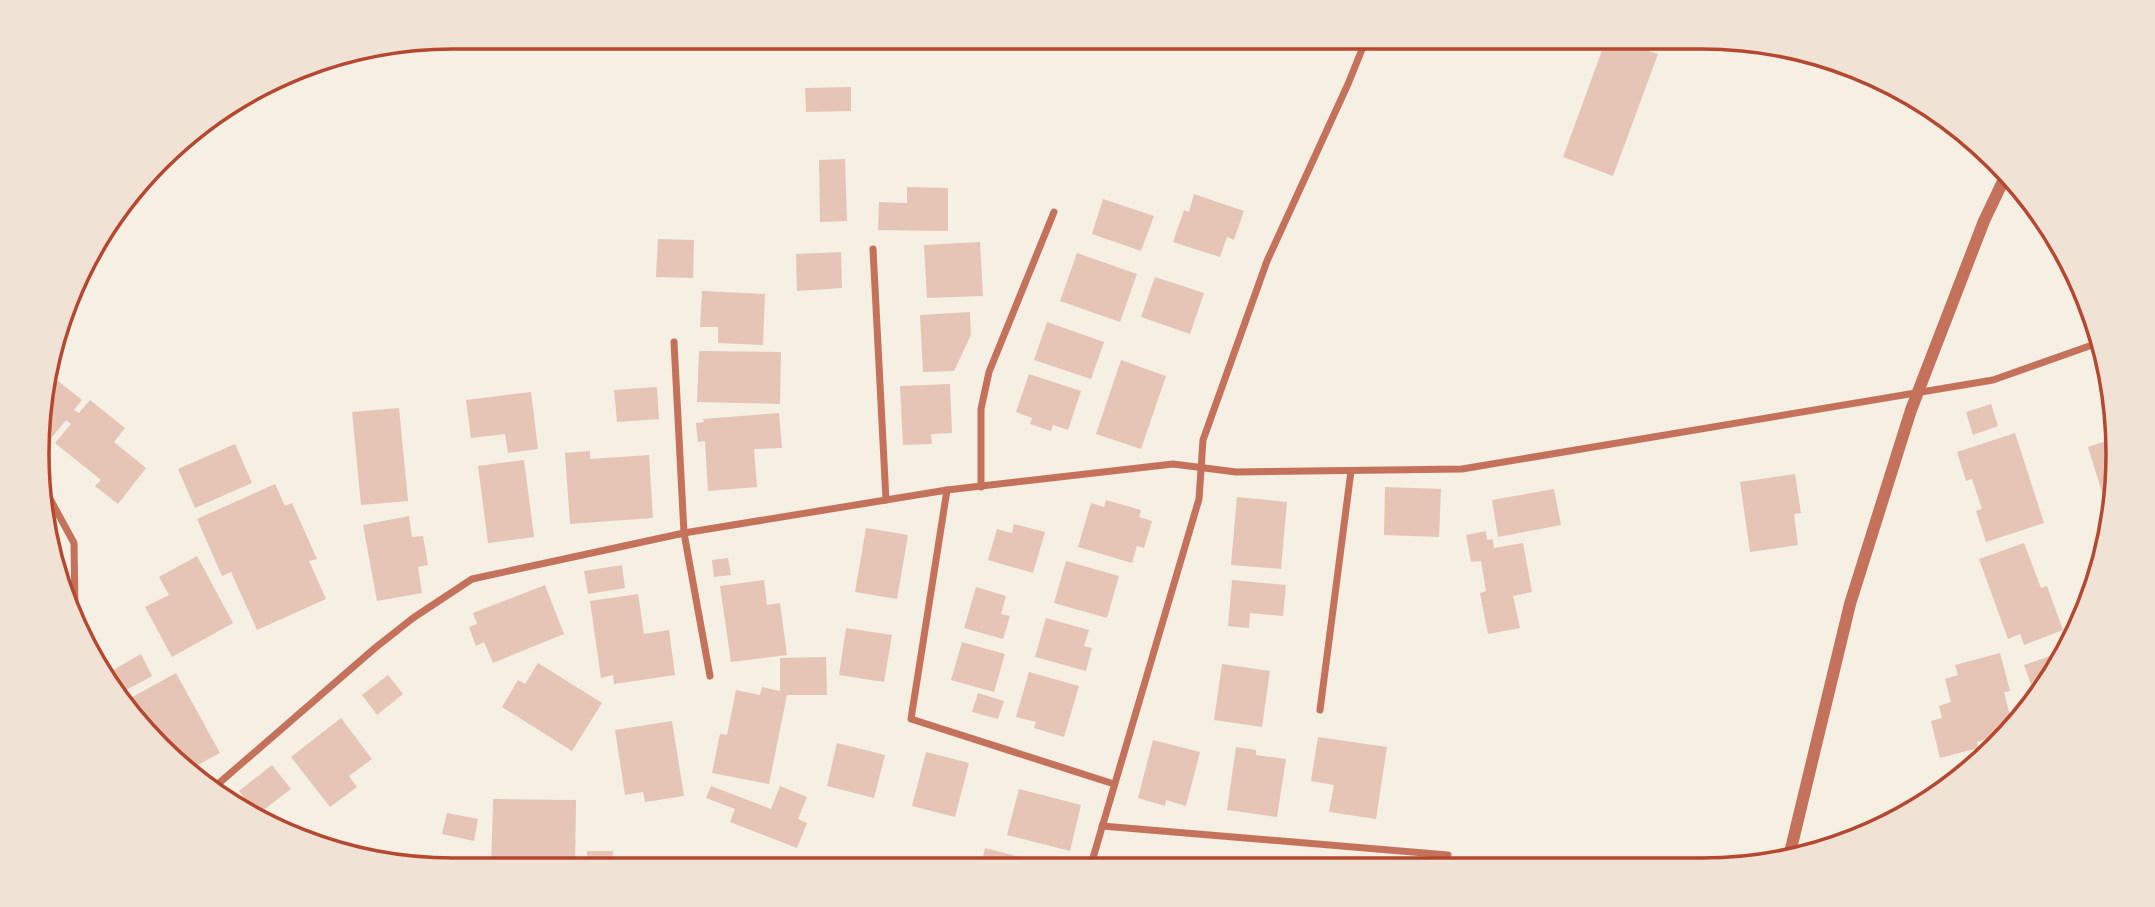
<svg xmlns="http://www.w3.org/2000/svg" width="2155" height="907" font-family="'Exo 2',sans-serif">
<rect width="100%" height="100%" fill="#f6efe4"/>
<g fill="#e6c5b7">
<polygon points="1607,37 1658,54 1613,176 1563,157"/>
<polygon points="851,87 851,111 806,112 805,88"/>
<polygon points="845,159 847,221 820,222 819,160"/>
<polygon points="907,187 948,188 948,231 878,230 879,202 907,203"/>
<polygon points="1194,194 1244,211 1234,240 1227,237 1220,257 1173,242 1184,210 1189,212"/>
<polygon points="1103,199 1154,216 1141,251 1092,234"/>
<polygon points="658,239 694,240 693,278 656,277"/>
<polygon points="980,242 983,296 927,298 924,245"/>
<polygon points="841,252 842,288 797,291 796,254"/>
<polygon points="1077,253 1137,274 1120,322 1060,301"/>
<polygon points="1155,277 1204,293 1190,334 1141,317"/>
<polygon points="702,291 765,294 763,345 718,343 718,327 700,327"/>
<polygon points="970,312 971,335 954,371 923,372 920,315"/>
<polygon points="1047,322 1104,342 1091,379 1034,360"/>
<polygon points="699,351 781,352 780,404 697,402"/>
<polygon points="1121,360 1166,376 1141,449 1096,434"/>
<polygon points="1029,374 1081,391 1068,430 1053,425 1051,431 1030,424 1032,418 1016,412"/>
<polygon points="58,381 82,400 74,410 79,413 90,400 125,428 114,442 146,468 118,504 95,486 101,480 55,443 71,424 66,420 47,443 42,439 40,399 44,387 49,390"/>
<polygon points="950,384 952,433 931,434 932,444 903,445 900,386"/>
<polygon points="657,387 659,419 617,422 614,390"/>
<polygon points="531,392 538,449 508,453 505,434 471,438 466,400"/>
<polygon points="1991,404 1998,426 1973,435 1966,412"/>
<polygon points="399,408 408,501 361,505 352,412"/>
<polygon points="779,413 782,448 754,449 757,487 708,491 705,441 698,442 696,423 704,422 703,419"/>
<polygon points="2015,433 2044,523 1986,542 1976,511 1982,509 1972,479 1966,481 1957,452"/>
<polygon points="2116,438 2108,497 2104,499 2088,447"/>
<polygon points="235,444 252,483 195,508 178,469"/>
<polygon points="590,451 590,459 649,455 653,518 570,524 565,453"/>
<polygon points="524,460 534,537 488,543 478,466"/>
<polygon points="1795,474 1801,513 1794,514 1798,545 1750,552 1740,482"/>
<polygon points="275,484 285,506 292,503 317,559 309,561 326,599 257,630 231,572 222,576 197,519"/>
<polygon points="1385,487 1441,489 1439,537 1384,535"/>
<polygon points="1554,489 1561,525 1498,537 1492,500"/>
<polygon points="1237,497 1287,502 1281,569 1231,565"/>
<polygon points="1106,500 1141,510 1139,517 1152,521 1144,548 1137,546 1132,563 1078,547 1091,503 1104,507"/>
<polygon points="409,516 412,537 423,536 428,565 418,567 422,593 377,601 363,525"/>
<polygon points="1014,524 1045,532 1033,573 988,560 997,529 1012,533"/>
<polygon points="866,528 908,535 897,599 855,592"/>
<polygon points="1486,531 1487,540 1493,539 1494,548 1523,543 1532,592 1513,596 1520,628 1488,634 1480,593 1486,591 1481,561 1471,562 1466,535"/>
<polygon points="2024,543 2041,588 2047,586 2063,630 2024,645 2020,634 2008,639 1979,559"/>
<polygon points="197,556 233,623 172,657 145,607 169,595 159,577"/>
<polygon points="728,558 731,575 714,577 712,560"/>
<polygon points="1066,561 1119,576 1107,618 1054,603"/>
<polygon points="622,565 625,588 588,594 584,571"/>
<polygon points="764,580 767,605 780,603 787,655 731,662 720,586"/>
<polygon points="1232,580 1286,585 1283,616 1250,613 1249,628 1228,626"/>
<polygon points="545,585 564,634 493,663 484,642 476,646 469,627 477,624 473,613"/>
<polygon points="976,587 1006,596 1001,614 1010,616 1003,639 964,628"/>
<polygon points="638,594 644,634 669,630 675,675 614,684 613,675 601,678 590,601"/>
<polygon points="1046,618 1089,630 1084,646 1092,648 1086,671 1035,657"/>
<polygon points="846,628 892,635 884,682 839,675"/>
<polygon points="962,642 1005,654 994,692 951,680"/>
<polygon points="2065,651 2048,685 2032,704 2028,694 2034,692 2024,665"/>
<polygon points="2000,653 2010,691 2004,692 2012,725 2005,734 1977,742 1978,748 1940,758 1931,721 1942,718 1939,706 1951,702 1945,679 1958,675 1955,665"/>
<polygon points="141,654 152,676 117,695 106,674"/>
<polygon points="826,657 827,695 787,695 769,784 712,773 720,734 727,735 736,690 760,695 762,687 780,691 780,658"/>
<polygon points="538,663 602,703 572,751 502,707 518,680 525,684"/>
<polygon points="1222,664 1270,671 1262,727 1214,720"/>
<polygon points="1029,672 1079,686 1064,737 1034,728 1036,722 1016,717"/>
<polygon points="176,673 220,753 192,768 187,760 181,764 135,714 127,700"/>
<polygon points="388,675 403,694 377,715 362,695"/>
<polygon points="978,693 1004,701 998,719 972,712"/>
<polygon points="341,718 372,759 349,776 357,787 330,807 291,757"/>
<polygon points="672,721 684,796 645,802 643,792 625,795 615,730"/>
<polygon points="1318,737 1387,747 1376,819 1329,812 1334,785 1311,781"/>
<polygon points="1153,740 1200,752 1186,806 1166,800 1165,806 1138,798"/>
<polygon points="837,743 885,755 874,798 827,786"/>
<polygon points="1236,747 1256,750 1256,755 1286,759 1277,817 1227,810"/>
<polygon points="926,752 969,763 955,817 912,806"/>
<polygon points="272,765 291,789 257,815 239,791"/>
<polygon points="711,786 771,809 780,786 807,797 798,819 807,823 797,848 730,822 735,809 706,798"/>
<polygon points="1019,789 1081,805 1070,851 1007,835"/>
<polygon points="493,799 576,800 575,870 491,870"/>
<polygon points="447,813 478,819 474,841 442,834"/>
<polygon points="285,829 316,833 315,846 285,830"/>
<polygon points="985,848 1032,860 1030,869 980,869"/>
<polygon points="587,851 613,851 612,870 587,870"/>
</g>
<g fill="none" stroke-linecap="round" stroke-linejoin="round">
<g stroke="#c5725c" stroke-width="7">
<polyline points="873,249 886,500"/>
<polyline points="674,342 684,533 710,676"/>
<polyline points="43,486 74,543 75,608"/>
<polyline points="981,487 981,409 989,372 1054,212"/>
<polyline points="947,490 911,719 1114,784"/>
<polyline points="1320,710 1351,471"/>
<polyline points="211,790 375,648 413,618 472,579 684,533 947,490 1173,464 1236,472 1462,469 1993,380 2095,344"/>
<polyline points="1102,826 1448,855"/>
<polyline points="1090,868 1199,499 1203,440 1267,261 1348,84 1367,37"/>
</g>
<polyline stroke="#c5725c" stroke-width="12" points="1789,857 1850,604 1911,410 1984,221 2005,177"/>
</g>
<path d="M0 0H2155V907H0ZM453 49H1702A404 404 0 0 1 2106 453V454A404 404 0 0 1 1702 858H453A404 404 0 0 1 49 454V453A404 404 0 0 1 453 49Z" fill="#f1e2d6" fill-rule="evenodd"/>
<path fill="none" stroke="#b5482f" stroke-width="3.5" d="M453 49H1702A404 404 0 0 1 2106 453V454A404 404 0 0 1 1702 858H453A404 404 0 0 1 49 454V453A404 404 0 0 1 453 49Z"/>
</svg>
